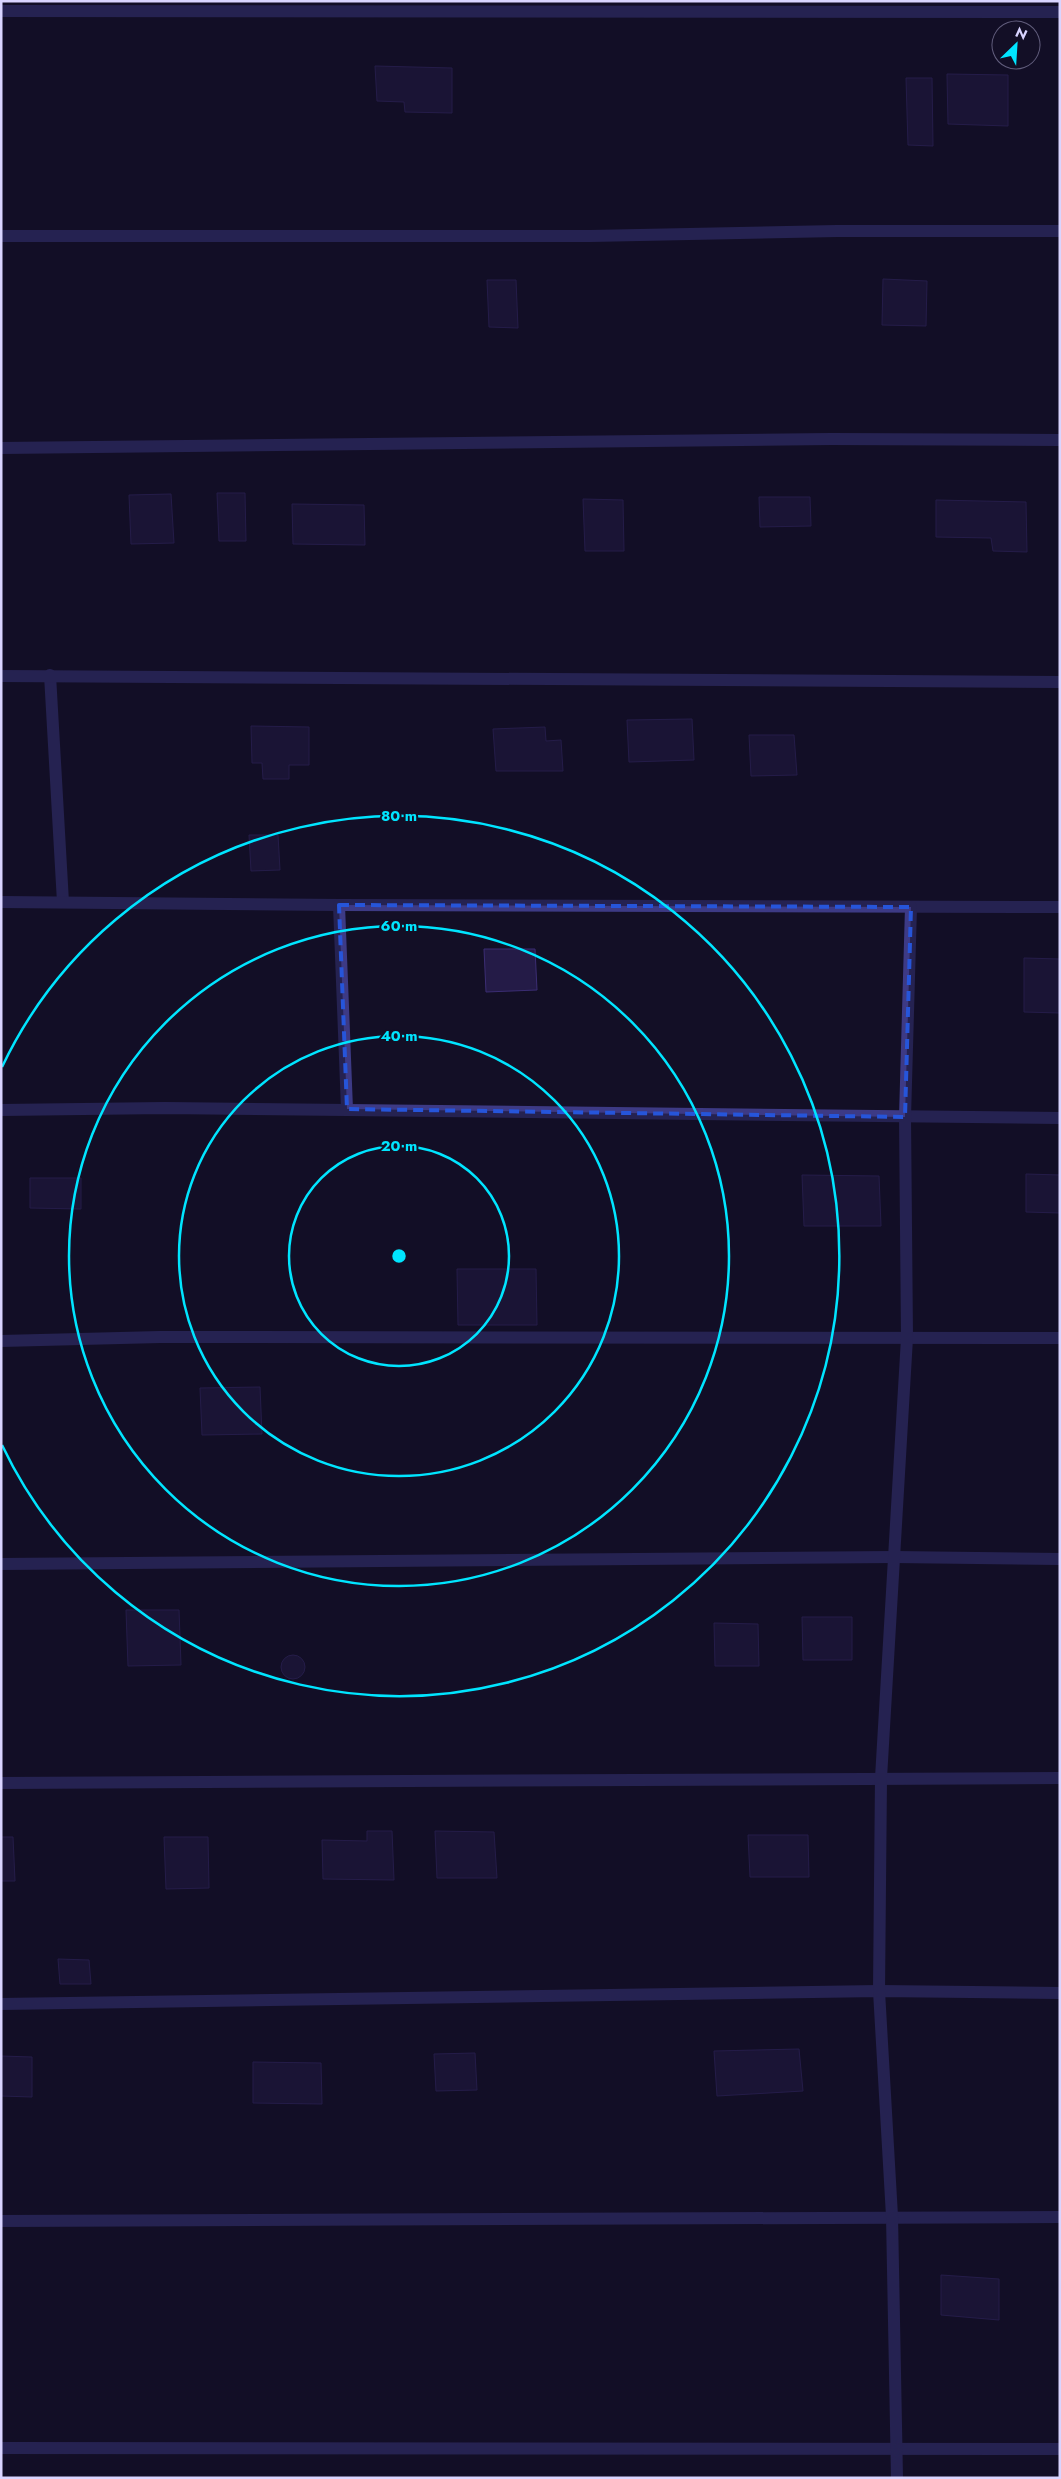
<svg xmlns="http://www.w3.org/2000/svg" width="1061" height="2479" font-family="Jost,sans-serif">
<rect width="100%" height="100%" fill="#130f26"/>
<g fill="#241b47" stroke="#3b2d73">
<polygon points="375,66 452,68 452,113 405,112 404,102 377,101"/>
<polygon points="947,74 1008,75 1008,126 948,124"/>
<polygon points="906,78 932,78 933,146 908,145"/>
<polygon points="883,279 927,281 926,326 882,325"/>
<polygon points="487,280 516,280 518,328 489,327"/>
<polygon points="217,493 245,493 246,541 219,541"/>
<polygon points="171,494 174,543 131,544 129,495"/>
<polygon points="759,497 810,497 811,526 760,527"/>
<polygon points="583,499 623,500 624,551 585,551"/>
<polygon points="936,500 1026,502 1027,552 993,551 991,538 936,537"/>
<polygon points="292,504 364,505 365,545 293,544"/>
<polygon points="692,719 694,760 629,762 627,720"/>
<polygon points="251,726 309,727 309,765 289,765 289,779 263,779 262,763 252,763"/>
<polygon points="545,727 546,741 561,740 563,771 496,771 493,729"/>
<polygon points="749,735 794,735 797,775 751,776"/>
<polygon points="249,835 278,835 280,870 251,871"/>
<polygon points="484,949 535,949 537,990 486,992"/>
<polygon points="1024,958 1060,959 1060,1013 1024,1012"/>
<polygon points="1026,1174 1060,1175 1060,1213 1026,1212"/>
<polygon points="802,1175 879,1176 881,1226 804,1226"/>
<polygon points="30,1178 81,1178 81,1209 30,1208"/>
<polygon points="457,1269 536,1269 537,1325 458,1325"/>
<polygon points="260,1387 262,1434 202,1435 200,1388"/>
<polygon points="126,1610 179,1610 181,1665 128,1666"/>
<polygon points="802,1617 852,1617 852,1660 803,1660"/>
<polygon points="714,1623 758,1624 759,1666 715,1666"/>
<circle cx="293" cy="1667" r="12"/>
<polygon points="367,1831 392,1831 394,1880 323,1879 322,1840 367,1841"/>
<polygon points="435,1831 494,1832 497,1878 437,1878"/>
<polygon points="748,1835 808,1835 809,1877 750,1877"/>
<polygon points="1,1837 13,1837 15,1881 1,1881"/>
<polygon points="164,1837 208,1837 209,1888 166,1889"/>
<polygon points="58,1959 89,1960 91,1984 60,1984"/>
<polygon points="799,2049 803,2091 717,2096 714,2051"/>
<polygon points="475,2053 477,2090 436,2091 434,2054"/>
<polygon points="1,2056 32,2057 32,2097 1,2096"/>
<polygon points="253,2062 321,2063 322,2104 253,2103"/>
<polygon points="941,2275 999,2279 999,2320 941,2315"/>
</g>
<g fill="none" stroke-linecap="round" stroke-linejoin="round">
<g stroke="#3d3a85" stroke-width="12">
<polyline points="1,11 1060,12"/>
<polyline points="1,236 590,236 837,231 1060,231"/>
<polyline points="1,448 831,439 1060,440"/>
<polyline points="50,675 63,902"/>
<polyline points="1,676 1060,682"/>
<polyline points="1,902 339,905 1060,907"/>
<polyline points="339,905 347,1109"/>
<polyline points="1,1110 165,1108 1060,1118"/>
<polyline points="1,1341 160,1337 1060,1338"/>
<polyline points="1,1564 894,1557 1060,1559"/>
<polyline points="1,1783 1060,1778"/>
<polyline points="1,2004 879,1991 1060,1993"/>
<polyline points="1,2221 1060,2217"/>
<polyline points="1,2448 1060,2449"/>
<polyline points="897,2478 892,2216 879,1991 881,1778 907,1338 905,1117 911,907"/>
</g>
</g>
<path d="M0 0H1061V2479H0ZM339,905l572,2 -6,210 -558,-8z" fill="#130f26" fill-opacity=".55" fill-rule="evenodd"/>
<path fill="none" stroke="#2655da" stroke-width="4" stroke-dasharray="10 6" stroke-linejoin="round" d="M339,905l572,2 -6,210 -558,-8z"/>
<g fill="none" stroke="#00e5ff" stroke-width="2.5">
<circle cx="399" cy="1256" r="110"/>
<circle cx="399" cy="1256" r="220"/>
<circle cx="399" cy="1256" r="330"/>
<path d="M2 1067A440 440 0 1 1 2 1445"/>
</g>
<circle cx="399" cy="1256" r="8" fill="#00e5ff" stroke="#130f26" stroke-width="2.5"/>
<g font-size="15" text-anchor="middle" font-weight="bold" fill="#00e5ff" stroke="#130f26" stroke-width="4" stroke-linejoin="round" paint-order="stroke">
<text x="399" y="821">80 m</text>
<text x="399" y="931">60 m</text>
<text x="399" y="1041">40 m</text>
<text x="399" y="1151">20 m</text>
</g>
<rect width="1061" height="2479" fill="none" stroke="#d9d4ff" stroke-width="5"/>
<g transform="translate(1016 45) rotate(25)"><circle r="24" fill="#130f26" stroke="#625e7d"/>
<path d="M0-4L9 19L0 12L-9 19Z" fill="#00e5ff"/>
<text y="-8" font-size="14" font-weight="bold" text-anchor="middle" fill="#d9d4ff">N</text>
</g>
</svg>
